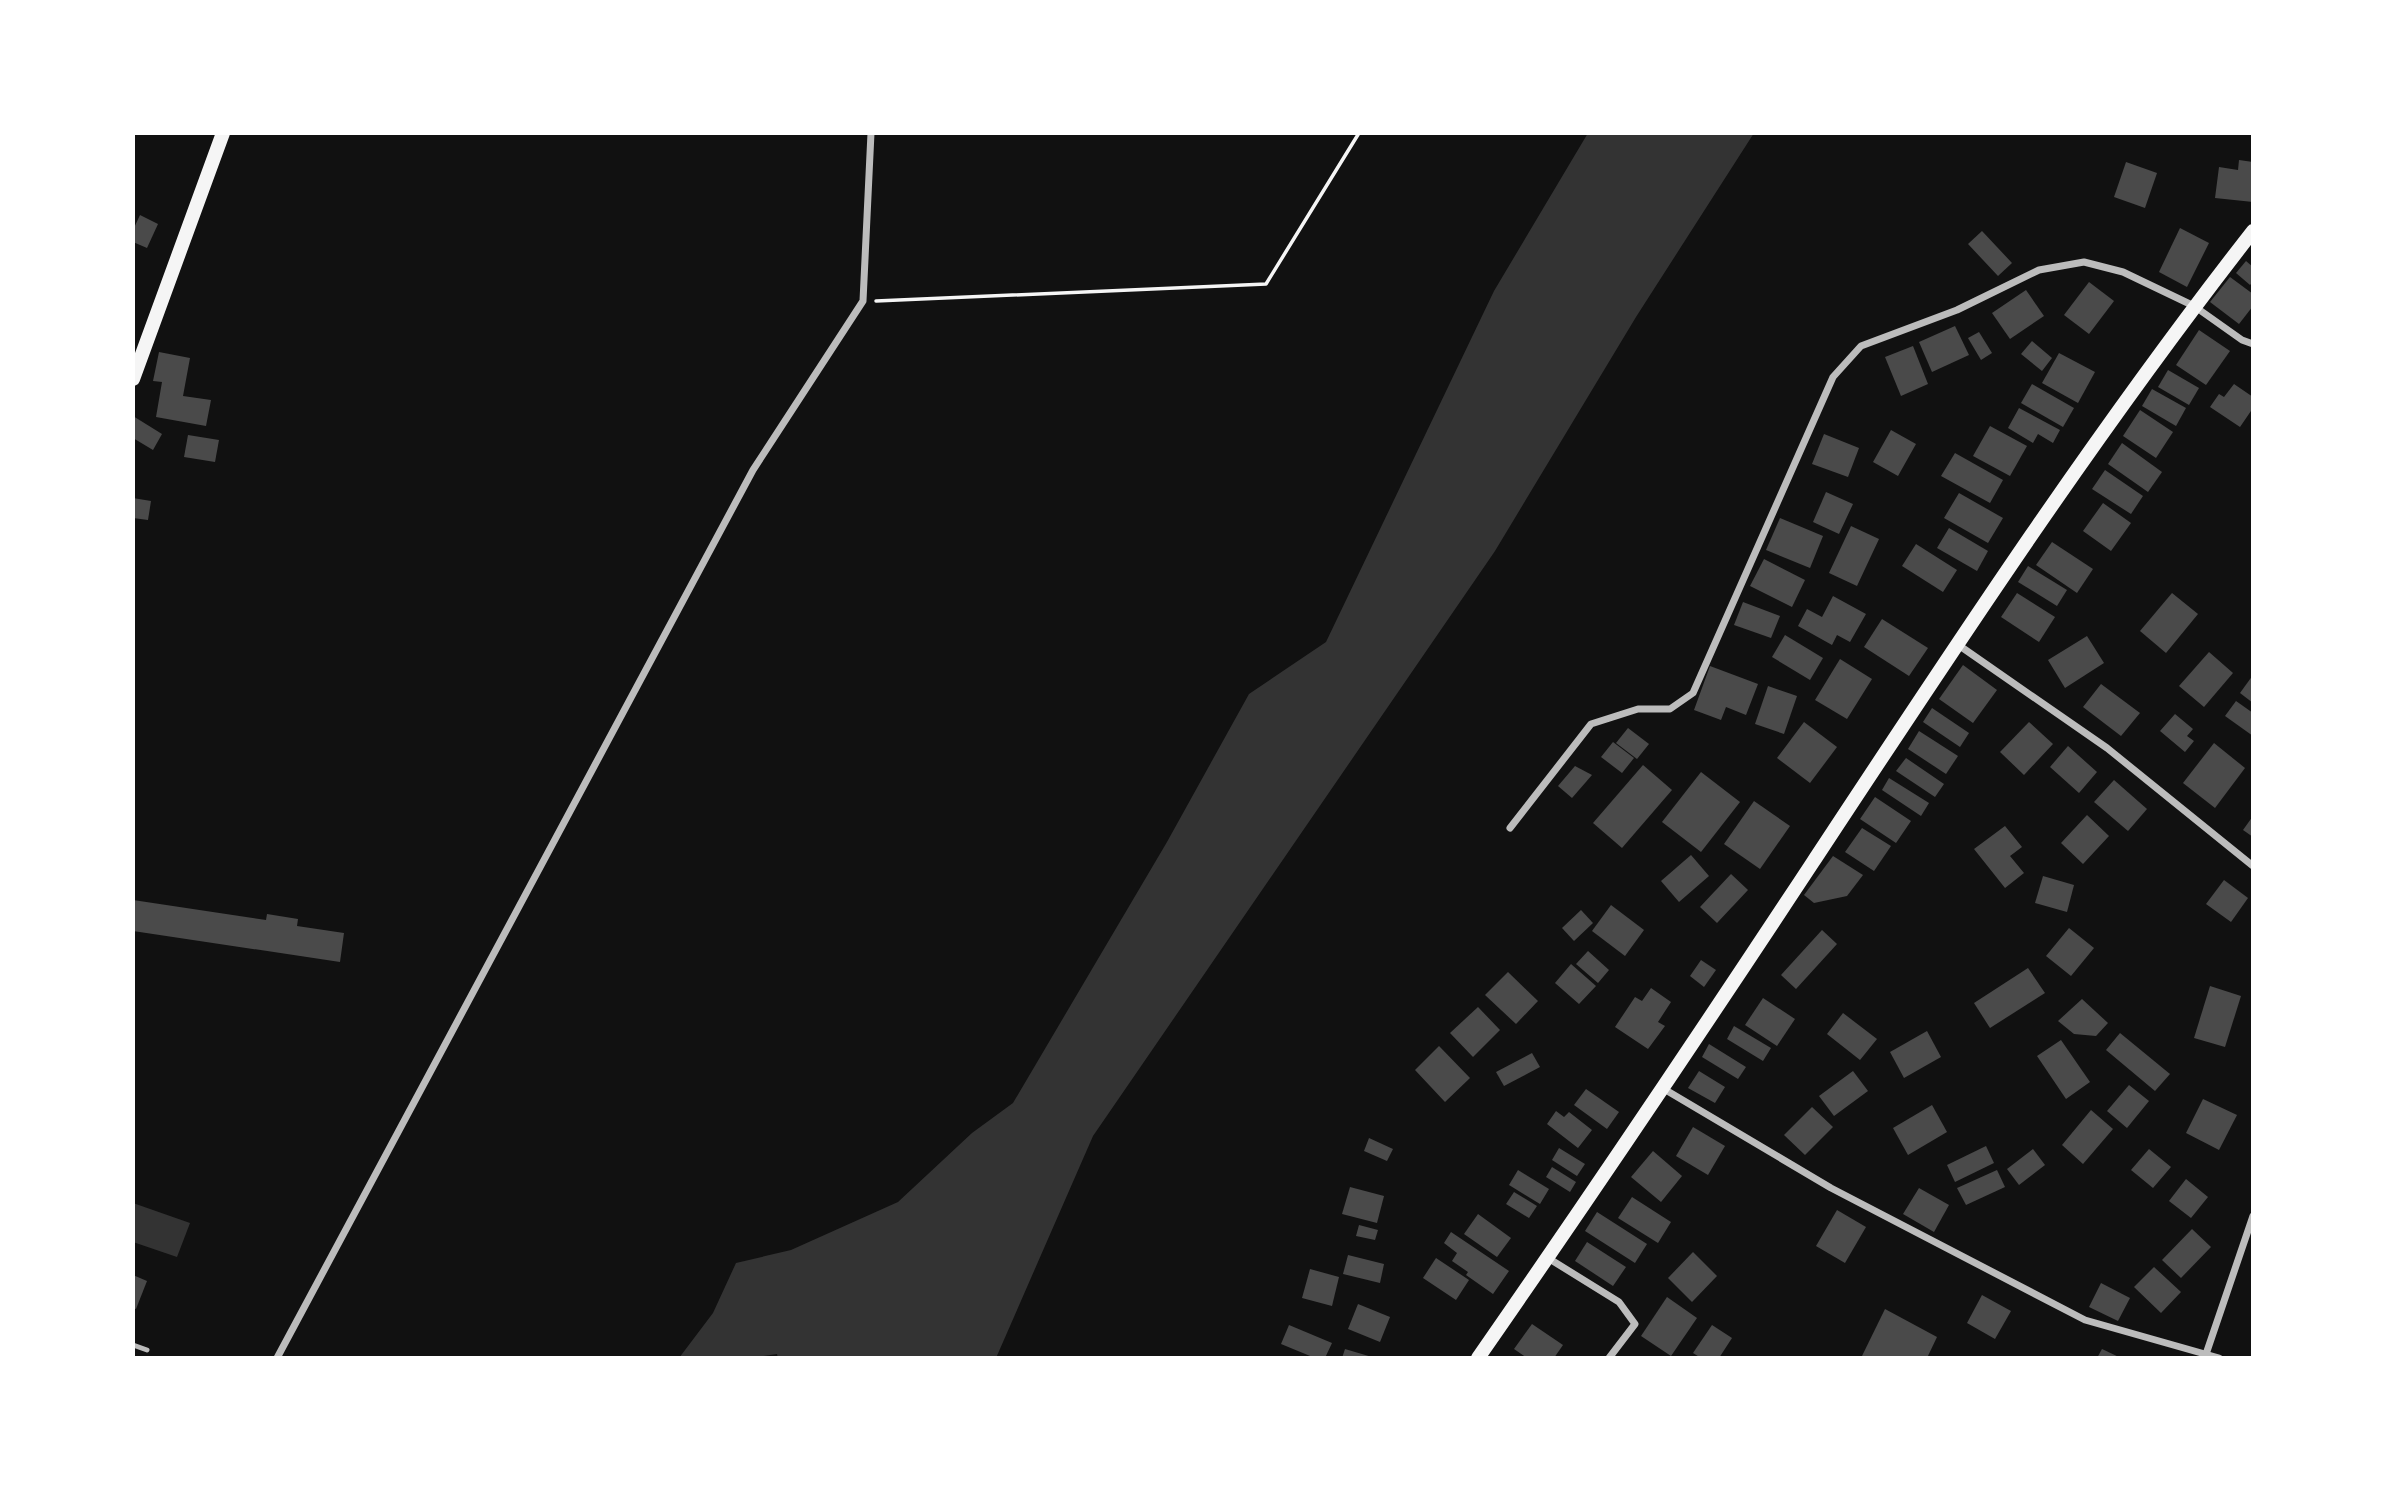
<svg xmlns="http://www.w3.org/2000/svg" width="2386" height="1491" font-family="Barlow,sans-serif">
<rect width="100%" height="100%" fill="#111"/>
<g fill="#333">
<polygon points="1588,133 1754,133 1636,317 1495,551 1093,1136 996,1358 778,1358 777,1354 751,1358 679,1358 713,1313 736,1263 791,1250 898,1202 972,1133 1013,1103 1167,842 1249,694 1326,642 1494,291"/>
<polygon points="133,1203 190,1223 177,1257 133,1242"/>
</g>
<g fill="#4a4a4a">
<polygon points="2239,160 2253,162 2253,202 2215,198 2219,167 2238,170"/>
<polygon points="2126,162 2157,173 2145,208 2114,197"/>
<polygon points="140,215 158,224 147,248 133,242 133,230"/>
<polygon points="2180,228 2209,243 2187,287 2159,272"/>
<polygon points="1982,231 2012,263 1998,276 1968,244"/>
<polygon points="2246,261 2253,267 2253,282 2250,285 2236,273"/>
<polygon points="2230,277 2253,294 2253,306 2239,324 2210,302"/>
<polygon points="2089,282 2114,301 2089,334 2064,315"/>
<polygon points="2026,290 2044,316 2010,339 1992,313"/>
<polygon points="1955,326 1969,355 1932,372 1919,342"/>
<polygon points="2199,330 2230,351 2206,385 2176,365"/>
<polygon points="1979,332 1992,353 1981,360 1968,338"/>
<polygon points="2032,341 2052,358 2042,371 2021,354"/>
<polygon points="1913,346 1928,384 1901,396 1885,357"/>
<polygon points="159,352 190,358 183,396 211,400 206,426 156,417 162,382 153,381"/>
<polygon points="2059,353 2095,372 2078,403 2042,383"/>
<polygon points="2168,370 2199,388 2189,405 2158,387"/>
<polygon points="2032,384 2074,408 2063,427 2021,403"/>
<polygon points="2234,384 2253,397 2253,408 2240,427 2210,407 2219,394 2224,397"/>
<polygon points="2152,389 2186,408 2176,426 2142,406"/>
<polygon points="2019,408 2060,430 2053,443 2038,434 2033,443 2008,428"/>
<polygon points="2140,410 2173,432 2156,458 2123,436"/>
<polygon points="133,416 162,434 153,450 133,438"/>
<polygon points="1990,426 2027,446 2010,476 1973,456"/>
<polygon points="1891,430 1916,444 1898,476 1873,462"/>
<polygon points="1824,434 1859,448 1848,477 1812,464"/>
<polygon points="188,435 219,440 215,462 184,457"/>
<polygon points="2122,443 2162,472 2148,492 2108,464"/>
<polygon points="1955,453 2003,480 1990,503 1941,476"/>
<polygon points="2105,470 2143,496 2131,514 2092,489"/>
<polygon points="1826,492 1853,504 1839,534 1813,522"/>
<polygon points="1959,493 2003,518 1988,543 1944,518"/>
<polygon points="133,498 151,501 148,520 133,518"/>
<polygon points="2103,503 2131,523 2111,551 2083,531"/>
<polygon points="1780,518 1823,536 1810,568 1766,550"/>
<polygon points="1851,526 1879,539 1857,586 1829,573"/>
<polygon points="1949,528 1988,551 1977,571 1937,548"/>
<polygon points="2052,542 2093,569 2077,593 2036,565"/>
<polygon points="1916,544 1957,570 1943,592 1902,566"/>
<polygon points="1764,559 1805,580 1792,607 1750,586"/>
<polygon points="2028,566 2067,590 2057,606 2018,582"/>
<polygon points="2017,593 2055,617 2039,642 2001,617"/>
<polygon points="2172,593 2198,614 2166,653 2140,631"/>
<polygon points="1833,596 1866,614 1850,642 1837,635 1832,645 1798,626 1807,609 1822,617"/>
<polygon points="1743,602 1780,616 1771,638 1734,625"/>
<polygon points="1882,619 1928,648 1909,676 1864,647"/>
<polygon points="1785,635 1823,658 1810,680 1772,657"/>
<polygon points="2087,636 2104,663 2065,688 2048,660"/>
<polygon points="2209,652 2233,673 2204,707 2179,686"/>
<polygon points="1840,659 1872,679 1847,719 1815,700"/>
<polygon points="1963,665 1997,690 1973,723 1939,699"/>
<polygon points="1710,666 1758,684 1746,715 1726,707 1721,720 1694,710"/>
<polygon points="2253,675 2253,703 2240,693"/>
<polygon points="2101,684 2140,713 2121,736 2083,707"/>
<polygon points="1768,686 1797,696 1784,734 1755,724"/>
<polygon points="2236,701 2253,713 2253,736 2225,716"/>
<polygon points="1932,708 1969,733 1960,747 1923,722"/>
<polygon points="2175,714 2193,729 2187,736 2194,741 2185,752 2160,731"/>
<polygon points="1804,722 1837,747 1810,783 1777,758"/>
<polygon points="2029,722 2053,744 2024,775 2000,752"/>
<polygon points="1628,728 1649,744 1637,759 1616,743"/>
<polygon points="1919,731 1958,756 1946,774 1908,749"/>
<polygon points="1613,742 1634,758 1622,773 1601,757"/>
<polygon points="2214,743 2245,768 2215,808 2183,783"/>
<polygon points="2068,746 2097,772 2079,793 2050,767"/>
<polygon points="1906,758 1944,784 1935,797 1896,771"/>
<polygon points="1643,765 1672,790 1622,848 1593,823"/>
<polygon points="1575,766 1592,775 1572,798 1558,786"/>
<polygon points="1701,772 1740,802 1701,852 1662,822"/>
<polygon points="1889,778 1929,803 1921,816 1882,790"/>
<polygon points="2114,780 2147,809 2128,831 2094,802"/>
<polygon points="1875,797 1911,821 1896,843 1860,819"/>
<polygon points="1754,801 1790,826 1760,869 1724,844"/>
<polygon points="2087,815 2109,836 2083,864 2061,843"/>
<polygon points="2253,816 2253,837 2243,830"/>
<polygon points="2005,826 2022,847 2010,856 2024,873 2005,888 1974,849"/>
<polygon points="1862,828 1891,846 1874,871 1845,852"/>
<polygon points="1691,855 1709,876 1679,902 1661,881"/>
<polygon points="1833,856 1863,875 1847,896 1814,903 1804,895"/>
<polygon points="1731,874 1748,890 1717,923 1700,907"/>
<polygon points="2043,876 2074,885 2067,912 2035,903"/>
<polygon points="2224,880 2248,898 2231,922 2206,904"/>
<polygon points="133,900 266,920 267,914 298,919 297,926 344,933 340,962 133,931"/>
<polygon points="1611,905 1644,930 1625,956 1592,931"/>
<polygon points="1581,910 1593,923 1574,941 1562,928"/>
<polygon points="2069,928 2094,948 2071,976 2046,956"/>
<polygon points="1822,930 1837,944 1796,989 1781,975"/>
<polygon points="1588,951 1609,970 1598,983 1576,964"/>
<polygon points="1701,960 1716,970 1704,987 1690,976"/>
<polygon points="1571,964 1596,986 1579,1004 1555,983"/>
<polygon points="2028,968 2045,993 1990,1028 1974,1003"/>
<polygon points="1508,972 1538,1001 1516,1024 1485,995"/>
<polygon points="2210,986 2241,996 2225,1047 2194,1038"/>
<polygon points="1651,988 1671,1002 1658,1022 1665,1026 1648,1049 1615,1027 1635,997 1642,1001"/>
<polygon points="1763,998 1795,1019 1777,1046 1745,1025"/>
<polygon points="2082,999 2108,1023 2096,1036 2074,1034 2058,1021"/>
<polygon points="1478,1007 1500,1030 1473,1057 1450,1033"/>
<polygon points="1843,1013 1877,1039 1860,1060 1827,1034"/>
<polygon points="1734,1026 1771,1048 1763,1061 1727,1039"/>
<polygon points="1927,1031 1941,1057 1904,1078 1890,1052"/>
<polygon points="2120,1033 2170,1074 2155,1091 2106,1050"/>
<polygon points="2061,1040 2090,1082 2066,1099 2037,1056"/>
<polygon points="1709,1044 1746,1067 1738,1079 1702,1057"/>
<polygon points="1439,1046 1470,1078 1445,1102 1415,1070"/>
<polygon points="1532,1053 1540,1067 1504,1086 1496,1072"/>
<polygon points="1699,1071 1725,1087 1715,1103 1688,1088"/>
<polygon points="1853,1071 1868,1091 1834,1116 1819,1096"/>
<polygon points="2129,1085 2149,1101 2127,1128 2107,1111"/>
<polygon points="1586,1089 1619,1112 1607,1129 1574,1105"/>
<polygon points="2203,1099 2237,1115 2219,1150 2186,1133"/>
<polygon points="1932,1105 1947,1132 1908,1155 1893,1128"/>
<polygon points="1812,1107 1833,1127 1805,1155 1784,1135"/>
<polygon points="2091,1110 2113,1129 2083,1164 2062,1145"/>
<polygon points="1556,1111 1564,1117 1569,1112 1592,1130 1578,1148 1547,1124"/>
<polygon points="1693,1127 1725,1146 1708,1175 1676,1156"/>
<polygon points="1369,1138 1393,1149 1387,1161 1364,1151"/>
<polygon points="1986,1146 1994,1163 1955,1182 1947,1165"/>
<polygon points="1559,1148 1585,1164 1577,1176 1552,1160"/>
<polygon points="2033,1149 2045,1165 2019,1185 2007,1169"/>
<polygon points="2149,1149 2171,1167 2153,1188 2131,1170"/>
<polygon points="1653,1151 1682,1176 1661,1202 1631,1177"/>
<polygon points="1552,1167 1576,1182 1570,1192 1546,1177"/>
<polygon points="1518,1170 1549,1189 1540,1204 1509,1185"/>
<polygon points="1997,1170 2005,1187 1966,1205 1957,1188"/>
<polygon points="2186,1179 2208,1197 2191,1218 2169,1201"/>
<polygon points="1350,1187 1384,1196 1377,1223 1342,1214"/>
<polygon points="1919,1188 1949,1205 1934,1232 1903,1214"/>
<polygon points="1514,1192 1537,1206 1529,1218 1506,1204"/>
<polygon points="1632,1197 1671,1222 1658,1243 1618,1218"/>
<polygon points="1837,1210 1866,1227 1845,1263 1816,1246"/>
<polygon points="1597,1212 1647,1244 1635,1263 1585,1231"/>
<polygon points="1478,1214 1511,1238 1497,1257 1464,1234"/>
<polygon points="1359,1225 1378,1230 1375,1240 1356,1236"/>
<polygon points="2192,1229 2211,1247 2181,1278 2162,1260"/>
<polygon points="1451,1232 1509,1271 1493,1294 1466,1275 1468,1272 1452,1261 1457,1253 1444,1243"/>
<polygon points="1587,1242 1626,1267 1613,1286 1575,1261"/>
<polygon points="1693,1252 1717,1276 1692,1302 1668,1278"/>
<polygon points="1348,1255 1384,1264 1380,1283 1343,1274"/>
<polygon points="1436,1258 1469,1280 1456,1300 1423,1278"/>
<polygon points="2154,1267 2181,1292 2161,1313 2134,1287"/>
<polygon points="1310,1269 1339,1277 1332,1306 1302,1298"/>
<polygon points="133,1275 147,1281 136,1309 133,1308"/>
<polygon points="2101,1283 2130,1298 2118,1321 2089,1307"/>
<polygon points="1982,1295 2011,1311 1995,1339 1967,1323"/>
<polygon points="1667,1297 1697,1318 1671,1356 1641,1336"/>
<polygon points="1358,1304 1390,1317 1380,1342 1348,1329"/>
<polygon points="1885,1309 1937,1337 1927,1358 1861,1358"/>
<polygon points="1532,1324 1563,1345 1554,1358 1527,1358 1514,1349"/>
<polygon points="1289,1325 1332,1343 1325,1358 1315,1358 1281,1344"/>
<polygon points="1712,1325 1732,1338 1719,1358 1701,1358 1693,1353"/>
<polygon points="1345,1349 1372,1357 1372,1358 1342,1358"/>
<polygon points="2102,1349 2121,1358 2097,1358"/>
</g>
<g fill="none" stroke-linecap="round" stroke-linejoin="round">
<polyline stroke="#f5f5f5" stroke-width="3.5" points="876,301 1266,284 1359,133"/>
<polyline stroke="#bcbcbc" stroke-width="5" points="133,1345 147,1350"/>
<g stroke="#bcbcbc" stroke-width="7">
<polyline points="1957,644 2107,748 2253,866"/>
<polyline points="1510,828 1591,724 1638,709 1670,709 1693,693 1833,377 1861,346 1957,310 2039,270 2084,262 2123,272 2194,306 2242,340 2253,344"/>
<polyline points="1664,1089 1831,1188 2085,1320 2219,1358"/>
<polyline points="1548,1258 1619,1302 1635,1324 1609,1358"/>
<polyline points="2205,1357 2253,1216"/>
<polyline points="277,1358 753,470 863,301 871,133"/>
</g>
<g stroke="#f5f5f5" stroke-width="14">
<polyline points="133,379 223,133"/>
<path d="M1478,1358c114,-164 225,-329 335,-496 141,-214 282,-429 440,-631"/>
</g>
</g>
<rect width="2386" height="1491" fill="none" stroke="#ffffff" stroke-width="270"/>
</svg>
